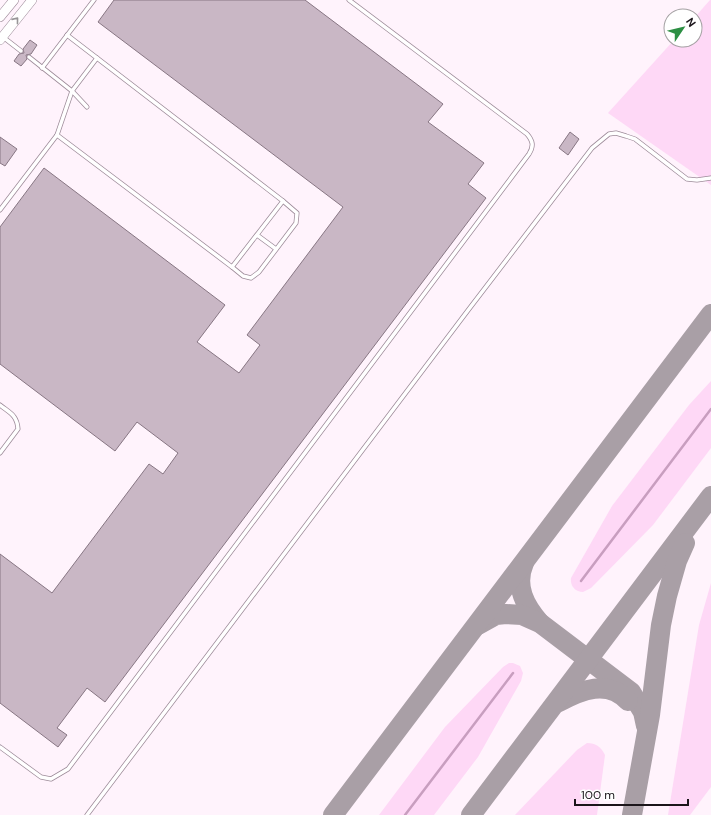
<svg xmlns="http://www.w3.org/2000/svg" width="711" height="815" font-family="'DM Sans',sans-serif">
<rect width="100%" height="100%" fill="#fff3fc"/>
<g fill="#fed8f6">
<polygon points="710,0 711,0 711,185 608,113 674,40 695,40 695,17"/>
<path d="M711,381v67l-58,77 -62,63 -8,4c-8,0 -13,-6 -12,-14l41,-72 77,-101z"/>
<polygon points="711,583 711,787 690,815 668,815 699,625"/>
<polygon points="509,663 513,663 520,666 523,673 521,681 478,757 434,815 379,815 445,727 503,667"/>
<path d="M587,743c9,0 14,4 18,12l-8,60h-82l62,-65z"/>
</g>
<g fill="none" stroke-linecap="round" stroke-linejoin="round">
<g stroke="#c89ebf" stroke-width="2.5">
<polyline points="581,581 711,409"/>
<polyline points="405,815 513,673"/>
</g>
<g stroke="#a99fa6" stroke-width="20">
<path d="M524,563c-10,23 1,43 16,60"/>
<polyline points="478,625 496,615 506,614 522,615 540,623 631,692 643,712 646,726"/>
<path d="M559,702c22,-12 49,-23 69,-1"/>
<polyline points="333,815 711,314"/>
<polyline points="471,815 711,496"/>
<polyline points="632,815 650,715 661,625 667,596 677,561 685,543"/>
</g>
</g>
<g fill="#c9b7c5" stroke="#877683">
<polygon points="114,0 305,0 443,104 428,122 484,163 468,184 486,198 105,702 87,688 57,728 67,735 58,747 0,703 0,554 52,593 149,464 163,474 178,453 137,422 115,451 0,364 0,227 44,168 225,305 197,342 239,373 260,345 247,335 343,207 98,22"/>
<polygon points="30,40 37,45 31,54 26,55 27,59 21,66 14,61 19,54 24,53 23,49"/>
<polygon points="570,132 579,139 568,155 559,148"/>
<polygon points="0,137 17,149 5,166 0,163"/>
</g>
<g fill="none" stroke-linecap="round" stroke-linejoin="round">
<defs>
<g id="lane">
<polyline points="3,37 21,51"/>
<polyline points="29,57 72,91 87,107"/>
<polyline points="42,68 94,0"/>
<polyline points="57,135 232,267 283,201 67,35"/>
<polyline points="0,210 57,135 72,91 97,58"/>
<polyline points="257,235 276,249"/>
<polyline points="232,267 243,276 251,278 259,272 296,223 297,213 283,201"/>
<path d="M0,405c10,8 17,10 18,24l-18,24"/>
<path d="M0,747l41,30 10,2 17,-10 461,-615c5,-8 4,-13 -2,-20l-178,-134"/>
<polyline points="87,815 469,309 592,148 609,134 616,133 626,136 635,139 687,179 697,180 711,178"/>
</g>
<g id="secondary">
<polyline points="0,17 14,0"/>
<polyline points="0,40 32,0"/>
</g>
</defs>
<use href="#lane" stroke="#9d8b99" stroke-width="5"/>
<use href="#secondary" stroke="#9d8b99" stroke-width="10"/>
<use href="#lane" stroke="#fff" stroke-width="3.5"/>
<use href="#secondary" stroke="#fff" stroke-width="9"/>
</g>
<defs><path id="oneway-chevron" d="M-2-3.5L2.5 0L-2 3.5" fill="none" stroke-width="1.6" stroke-linecap="round" stroke-linejoin="round"/></defs>
<use stroke="#989698" href="#oneway-chevron" transform="translate(16 20) rotate(-51)"/>
<g transform="translate(683 28) rotate(55)"><circle r="19" fill="#ffffff" stroke="#a4a1a3"/>
<path d="M0-3L7 15L0 10L-7 15Z" fill="#2c8f43"/>
<text y="-6" font-size="11" font-weight="bold" text-anchor="middle" fill="#1b151a">N</text>
</g>
<path d="M575 799v6h113v-6" fill="none" stroke="#1b151a" stroke-width="2"/>
<text x="581" y="799" font-size="12" fill="#1b151a" stroke="#ffffff" stroke-width="3" paint-order="stroke">100 m</text>
</svg>
